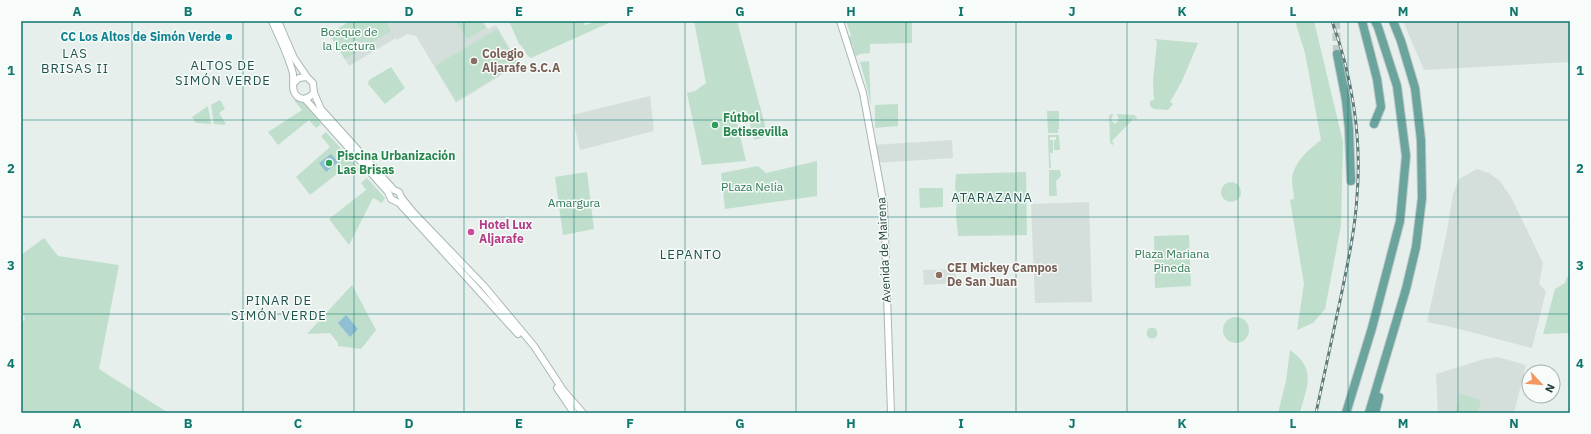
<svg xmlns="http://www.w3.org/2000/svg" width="1591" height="434" font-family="'IBM Plex Sans',sans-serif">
<rect width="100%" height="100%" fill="#e6efec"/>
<g fill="#d4dfdb">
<polygon points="350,21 483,21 488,29 496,25 519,64 456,103 416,36 407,34 397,40 396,38 349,66 329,34"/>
<polygon points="1403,21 1570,21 1570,62 1424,70"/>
<polygon points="650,96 654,131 580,150 572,115"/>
<polygon points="952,140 953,158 875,163 872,145"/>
<polygon points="1477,169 1489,173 1500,181 1511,197 1543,263 1539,284 1546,291 1532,348 1451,327 1427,322 1446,236 1453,194 1459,179"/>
<polygon points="1089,202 1092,302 1035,303 1031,204"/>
<polygon points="956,269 956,283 924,285 923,270"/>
<polygon points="1498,357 1526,365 1514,413 1438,413 1436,374 1484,359"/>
</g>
<g fill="#bfdfcc">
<polygon points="350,21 386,21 391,31 345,59 329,34"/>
<polygon points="456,21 482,21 486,28 467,39"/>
<path d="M509,21h73l3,4 14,-4h14l-82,37c-6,-3 -6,-11 -12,-14z"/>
<polygon points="694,21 737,21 768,136 754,140 747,111 735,114 746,161 702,165 687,93 695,91 706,83"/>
<polygon points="846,21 912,21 912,43 870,44 870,53 859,54 858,56 854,55 853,46 850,43 849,37 851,35"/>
<path d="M1295,21h19l29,121 -2,83 -16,84 -12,14 -16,7 7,-46 -14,-84 4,-1c0,-6 -2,-13 -2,-19 1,-17 16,-30 29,-40l-16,-87z"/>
<polygon points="497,29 518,64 456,101 435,66"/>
<polygon points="1155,39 1198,43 1182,81 1170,102 1173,104 1168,110 1154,109 1150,106 1150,101 1154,100 1153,81 1157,41 1155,40"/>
<polygon points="869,61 871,106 866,83 860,62"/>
<polygon points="391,67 405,88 385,104 368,84 369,80"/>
<polygon points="297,99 305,102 321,124 316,128 309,120 278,145 268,132 302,110 294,100"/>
<polygon points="220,100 225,109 219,113 226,124 224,125 214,124 211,105"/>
<polygon points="898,104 898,126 875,128 875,105"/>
<polygon points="208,106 211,124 196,123 192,117"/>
<polygon points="1047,111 1059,111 1059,129 1058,129 1058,133 1051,133 1050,132 1050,133 1048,133"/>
<polygon points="1111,114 1113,114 1111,120 1115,124 1119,120 1117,114 1134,115 1137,117 1136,120 1134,118 1112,141 1114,144 1112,145 1110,142 1109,116"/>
<polygon points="326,132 360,170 354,174 347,166 310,195 296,177 330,147 321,136"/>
<polygon points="1048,135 1059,135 1060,150 1054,150 1054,140 1056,140 1056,137 1050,137 1050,140 1053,140 1053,153 1050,153 1051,168 1049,168"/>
<polygon points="817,161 817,196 725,209 721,173 758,166 766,173"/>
<polygon points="1049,170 1060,170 1061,176 1056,181 1057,196 1049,196"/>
<polygon points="587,172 594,229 563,235 555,177"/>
<polygon points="1026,172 1027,235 958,236 956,216 957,195 955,189 956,174"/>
<polygon points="367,178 385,198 382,203 373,198 349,245 329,219 366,190 361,183"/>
<circle cx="1231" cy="192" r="10"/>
<polygon points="919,188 943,188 943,207 920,208"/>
<polygon points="1189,235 1191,286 1155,288 1154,236"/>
<polygon points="44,238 58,256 119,265 99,369 167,412 170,413 21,413 21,323 25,319 21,308 21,255"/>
<polygon points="1567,277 1570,277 1570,333 1543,334 1555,289 1565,283"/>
<polygon points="352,285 376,330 361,349 338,346 338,343 330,333 307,334"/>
<circle cx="1236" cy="330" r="13"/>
<circle cx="1152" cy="333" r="5.5"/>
<path d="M1290,350c27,19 17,36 10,63h-22l8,-32z"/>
<polygon points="1460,394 1481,400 1478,413 1455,413"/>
</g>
<g fill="#8fbfd3">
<polygon points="331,154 338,162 326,172 319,163"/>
<polygon points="346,315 358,329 350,337 338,323"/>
</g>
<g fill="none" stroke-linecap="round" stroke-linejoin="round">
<polyline stroke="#bfccc9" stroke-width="8" stroke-dasharray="8 4" stroke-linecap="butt" points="1336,21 1337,54"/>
<defs>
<g id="minor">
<path d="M272,21c7,17 17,35 21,53 1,6 -2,16 3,21 6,7 13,3 18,-2l-1,-10 -6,-6 -8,1 -5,5"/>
<polyline points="278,21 294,58 307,77"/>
<polyline points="840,21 863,93 884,206 891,413"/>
<polyline points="314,93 321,109 394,190 399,192 401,197 413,212 484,286 534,346 563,390 583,413"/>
<polyline points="305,99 388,192 391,199 399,203 518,334"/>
<polyline points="557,388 574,413"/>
</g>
<g id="major">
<polyline points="1362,21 1377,79 1381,107 1374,124"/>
<polyline points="1337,54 1346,100 1349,129 1351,181"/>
<polyline points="1346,413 1372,328 1400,221 1406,156 1397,86 1378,27 1375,21"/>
<polyline points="1369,413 1406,289 1416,247 1422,198 1421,140 1415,88 1401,41 1393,21"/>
<polyline points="1375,413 1379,397"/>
</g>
</defs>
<use href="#minor" stroke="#a8b7b4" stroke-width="8"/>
<use href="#major" stroke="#c2cac9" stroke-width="10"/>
<use href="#minor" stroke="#fff" stroke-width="6"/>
<use href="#major" stroke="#6ba49d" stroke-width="8"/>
<defs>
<path id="rail" d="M1316,413c8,-37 16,-75 24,-112 7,-35 15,-69 17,-105 5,-58 -5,-120 -25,-175"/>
</defs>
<use href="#rail" stroke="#5f7c78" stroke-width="3"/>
<use href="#rail" stroke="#f7fbf9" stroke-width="1.5" stroke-dasharray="4.5" stroke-linecap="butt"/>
</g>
<path fill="none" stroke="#0f766e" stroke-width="1" stroke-opacity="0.55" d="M132,21v392M243,21v392M354,21v392M464,21v392M574,21v392M685,21v392M796,21v392M906,21v392M1016,21v392M1127,21v392M1238,21v392M1348,21v392M1458,21v392M21,120h1549M21,217h1549M21,314h1549"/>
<circle fill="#0f9aa8" stroke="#f7fbf9" stroke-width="1.5" cx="229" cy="37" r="4"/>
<g fill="#8d6e63" stroke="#f7fbf9" stroke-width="1.5">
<circle cx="474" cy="61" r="4"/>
<circle cx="939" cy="275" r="4"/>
</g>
<g fill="#2e9e5b" stroke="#f7fbf9" stroke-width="1.5">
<circle cx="715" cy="125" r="4"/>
<circle cx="329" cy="163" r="4"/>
</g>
<circle fill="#d1479c" stroke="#f7fbf9" stroke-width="1.5" cx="471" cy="232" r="4"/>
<g text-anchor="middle" stroke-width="3" stroke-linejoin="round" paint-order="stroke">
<g font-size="12" fill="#2e7854" stroke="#f7fbf9">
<text x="349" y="36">Bosque de<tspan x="349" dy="14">la Lectura</tspan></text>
<text x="752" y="191">PLaza Nelía</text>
<text x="574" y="207">Amargura</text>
<text x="1172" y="258">Plaza Mariana<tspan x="1172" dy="14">Pineda</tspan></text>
</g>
<g font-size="12" font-weight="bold" fill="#0d838f" stroke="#f7fbf9" text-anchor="end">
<text x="221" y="41">CC Los Altos de Simón Verde</text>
</g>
<g font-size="12" font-weight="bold" fill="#785e54" stroke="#f7fbf9" text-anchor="start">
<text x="482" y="58">Colegio<tspan x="482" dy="14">Aljarafe S.C.A</tspan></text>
<text x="947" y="272">CEI Mickey Campos<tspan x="947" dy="14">De San Juan</tspan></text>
</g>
<g font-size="12" font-weight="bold" fill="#27864d" stroke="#f7fbf9" text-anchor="start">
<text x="723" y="122">Fútbol<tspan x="723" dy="14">Betissevilla</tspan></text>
<text x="337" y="160">Piscina Urbanización<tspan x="337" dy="14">Las Brisas</tspan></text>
</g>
<g font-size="12" font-weight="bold" fill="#b23c85" stroke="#f7fbf9" text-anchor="start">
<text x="479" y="229">Hotel Lux<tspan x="479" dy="14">Aljarafe</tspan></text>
</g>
<g font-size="12" fill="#24413d" stroke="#f7fbf9">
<text transform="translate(884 250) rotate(-93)" y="4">Avenida de Mairena</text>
</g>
<g font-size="13" letter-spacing="1" fill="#20544e" stroke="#f7fbf9">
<text x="75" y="58">LAS<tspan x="75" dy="15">BRISAS II</tspan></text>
<text x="223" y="70">ALTOS DE<tspan x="223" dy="15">SIMÓN VERDE</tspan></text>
<text x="992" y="202">ATARAZANA</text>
<text x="691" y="259">LEPANTO</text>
<text x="279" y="305">PINAR DE<tspan x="279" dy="15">SIMÓN VERDE</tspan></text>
</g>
</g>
<rect width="1591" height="434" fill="none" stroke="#f7fbf9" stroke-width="44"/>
<g transform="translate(1541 384) rotate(116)"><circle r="19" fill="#f7fbf9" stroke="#a3b1ae"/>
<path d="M0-3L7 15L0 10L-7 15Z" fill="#f29761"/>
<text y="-6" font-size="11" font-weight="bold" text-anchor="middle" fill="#24413d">N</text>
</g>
<rect x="22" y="22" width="1547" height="390" fill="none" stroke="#0f766e" stroke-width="1.5"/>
<g font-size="13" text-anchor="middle" font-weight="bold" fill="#0f766e">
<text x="77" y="16">A</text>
<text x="188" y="16">B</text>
<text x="298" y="16">C</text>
<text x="409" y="16">D</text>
<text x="519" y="16">E</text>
<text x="630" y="16">F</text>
<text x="740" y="16">G</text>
<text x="851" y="16">H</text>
<text x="961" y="16">I</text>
<text x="1072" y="16">J</text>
<text x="1182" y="16">K</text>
<text x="1293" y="16">L</text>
<text x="1403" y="16">M</text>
<text x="1514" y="16">N</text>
<text x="11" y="75">1</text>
<text x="1580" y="75">1</text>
<text x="11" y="173">2</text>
<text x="1580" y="173">2</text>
<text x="11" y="270">3</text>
<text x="1580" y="270">3</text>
<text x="11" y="368">4</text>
<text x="1580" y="368">4</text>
<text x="77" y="428">A</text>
<text x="188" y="428">B</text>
<text x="298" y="428">C</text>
<text x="409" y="428">D</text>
<text x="519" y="428">E</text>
<text x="630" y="428">F</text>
<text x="740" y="428">G</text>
<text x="851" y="428">H</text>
<text x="961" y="428">I</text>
<text x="1072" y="428">J</text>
<text x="1182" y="428">K</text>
<text x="1293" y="428">L</text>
<text x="1403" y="428">M</text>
<text x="1514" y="428">N</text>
</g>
</svg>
